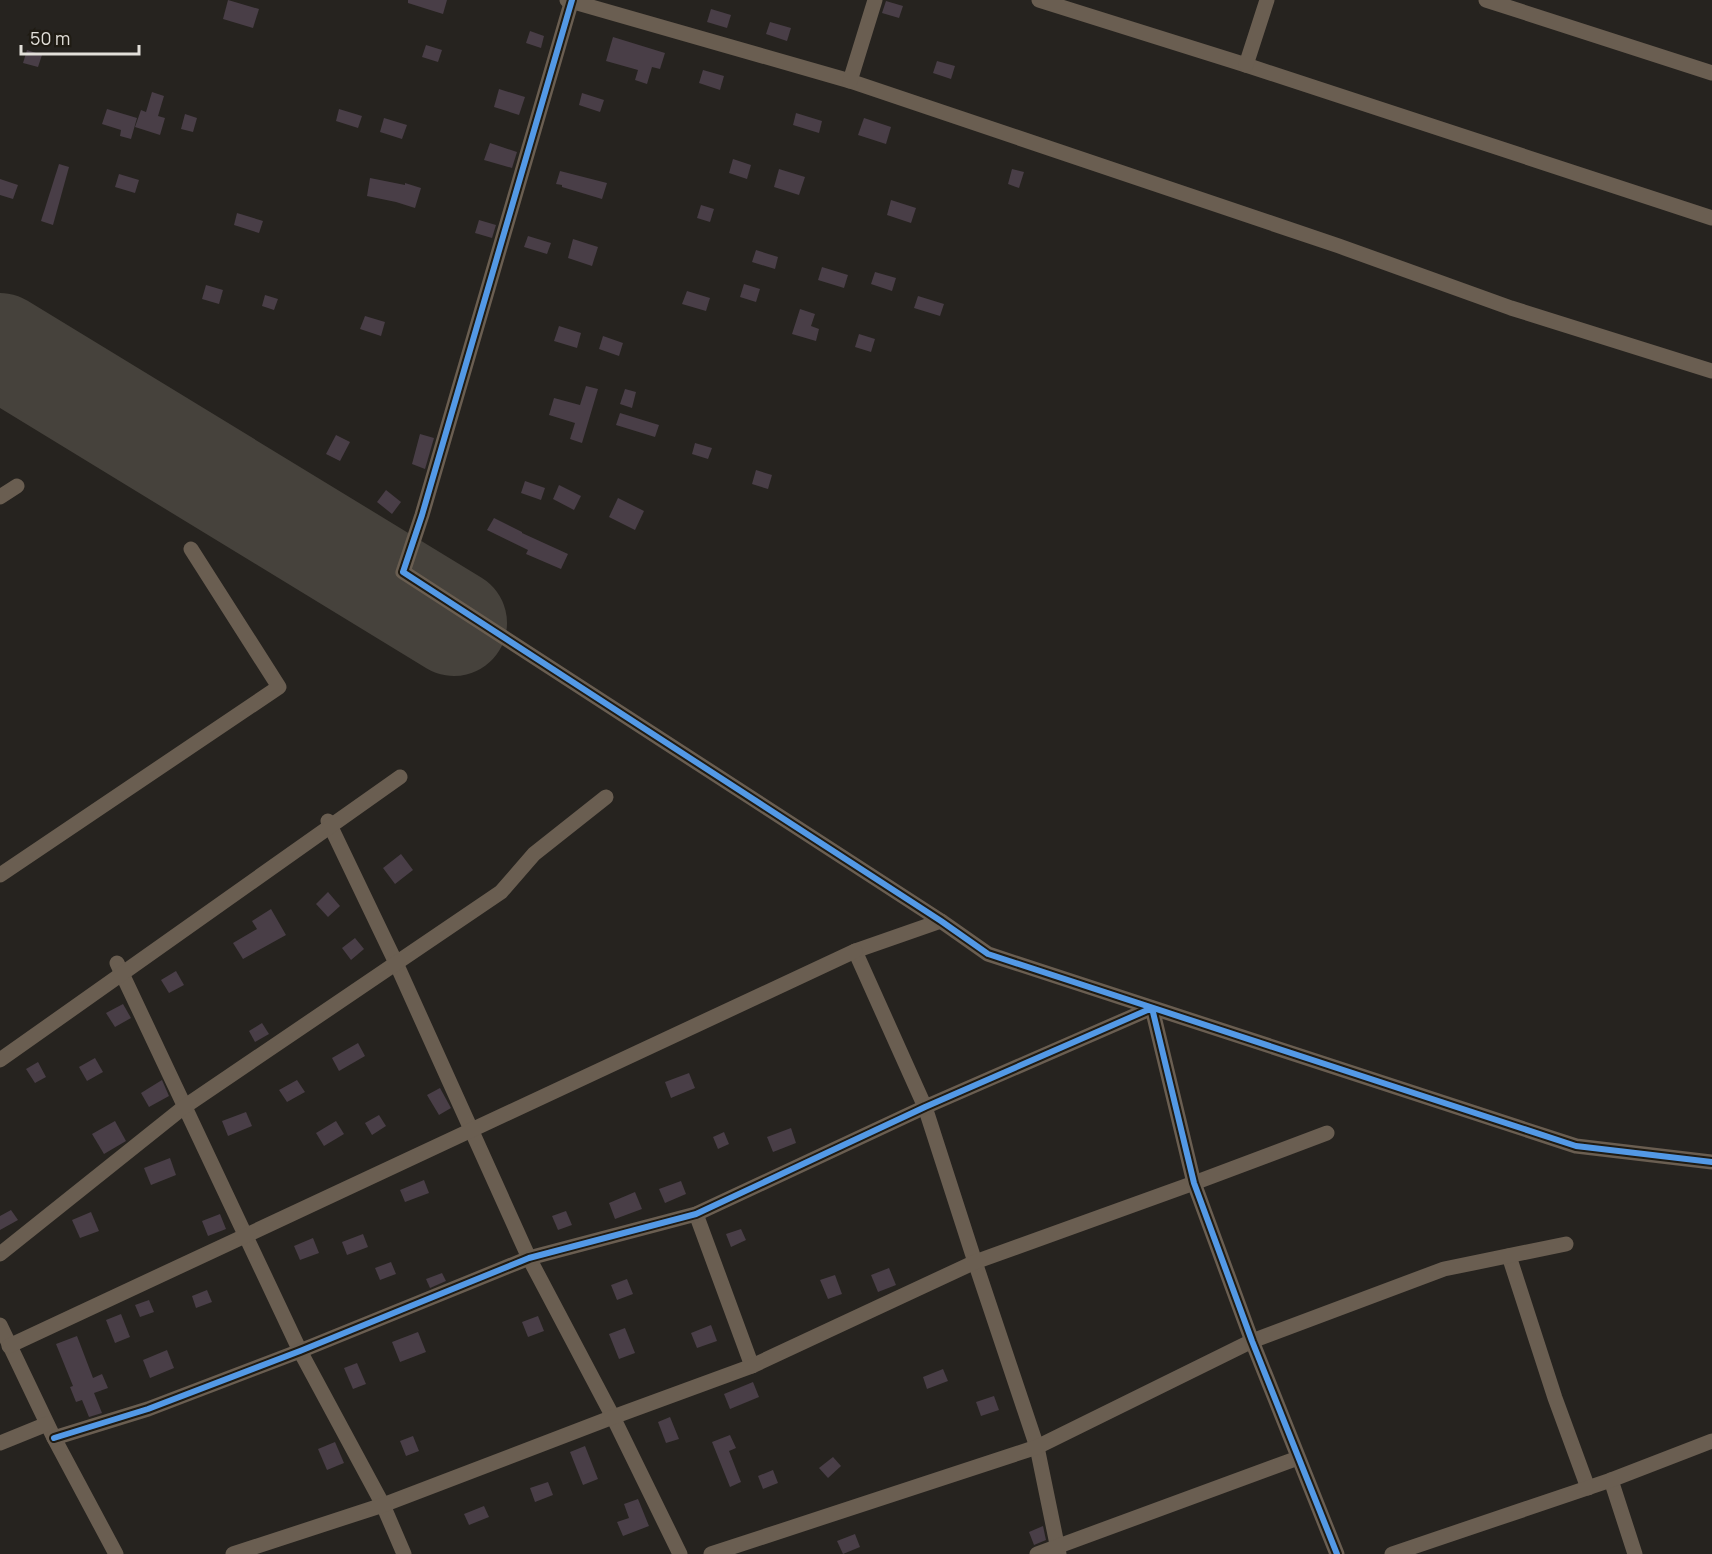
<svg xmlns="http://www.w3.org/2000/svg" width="1712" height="1554" font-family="Manrope,sans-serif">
<rect width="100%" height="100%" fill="#26231f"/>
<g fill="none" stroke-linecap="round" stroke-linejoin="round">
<polyline stroke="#46423c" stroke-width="106" points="0,346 454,623"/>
</g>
<g fill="#493e47">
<polygon points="228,0 259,9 253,28 223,19"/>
<polygon points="408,0 447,0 443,14 408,3"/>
<polygon points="886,1 903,6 899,18 882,13"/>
<polygon points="711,9 731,15 727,28 707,22"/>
<polygon points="770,22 791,28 787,41 766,34"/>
<polygon points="530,31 544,36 541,48 526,43"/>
<polygon points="613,37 665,53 660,69 652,67 647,84 635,80 638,70 606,61"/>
<polygon points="426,45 442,50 438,62 422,57"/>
<polygon points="27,50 42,55 38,67 23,63"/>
<polygon points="937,61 955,66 951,79 933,73"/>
<polygon points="703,70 724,76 720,90 699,83"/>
<polygon points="499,89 525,97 519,115 494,107"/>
<polygon points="152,92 164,96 158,116 165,118 160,135 135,127 141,110 146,112"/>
<polygon points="582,93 604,100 600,112 579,105"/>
<polygon points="107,109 137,118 131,139 120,136 121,130 102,124"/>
<polygon points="339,109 362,116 358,128 336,121"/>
<polygon points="796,113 822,121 819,133 793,125"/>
<polygon points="185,114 197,118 193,132 181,129"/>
<polygon points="384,118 407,125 402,139 380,132"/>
<polygon points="864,118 891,127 886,144 858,135"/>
<polygon points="490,143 517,152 512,168 484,160"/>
<polygon points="733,159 751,165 747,179 729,173"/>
<polygon points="59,164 69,167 53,225 41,221"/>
<polygon points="779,169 805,177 799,195 774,187"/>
<polygon points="1012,169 1024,172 1019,188 1008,184"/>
<polygon points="560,171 607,183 602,199 562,187 562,185 556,184"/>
<polygon points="119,174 139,180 135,193 115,187"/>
<polygon points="370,178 405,185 405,183 421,188 415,208 396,202 367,196"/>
<polygon points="0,179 18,185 13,199 0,195"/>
<polygon points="891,200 916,208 911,223 887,215"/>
<polygon points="701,205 714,209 710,222 697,218"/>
<polygon points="237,213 263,221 259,233 234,225"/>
<polygon points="479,220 496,225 492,238 475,233"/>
<polygon points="528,236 551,243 547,254 524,247"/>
<polygon points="573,239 598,247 592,266 568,258"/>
<polygon points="756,250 778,257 775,269 752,262"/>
<polygon points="822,267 848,275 844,288 818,280"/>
<polygon points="875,272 896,278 892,291 871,284"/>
<polygon points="744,284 760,289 756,302 740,297"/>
<polygon points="206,285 223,290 219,304 202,299"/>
<polygon points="687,291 710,298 706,311 682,304"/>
<polygon points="265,295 278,299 274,310 262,306"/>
<polygon points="918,296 944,304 940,316 914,308"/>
<polygon points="800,309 815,314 811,326 819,329 816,341 792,334"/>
<polygon points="365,316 385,322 381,336 360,329"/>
<polygon points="559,326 581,333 577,348 554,341"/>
<polygon points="859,334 875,339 871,352 855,347"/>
<polygon points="603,336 623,343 619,356 599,349"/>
<polygon points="586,386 598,389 582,443 570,439 575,423 549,415 554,398 580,405"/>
<polygon points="625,389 636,392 632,408 620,404"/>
<polygon points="620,413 659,425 655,437 616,425"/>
<polygon points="420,434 434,438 425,469 412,464"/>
<polygon points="336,435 350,442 340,461 326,454"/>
<polygon points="695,443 712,448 708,459 692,454"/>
<polygon points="756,470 772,475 768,489 752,484"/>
<polygon points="525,481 545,488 541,500 521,493"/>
<polygon points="559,485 581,496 574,510 553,499"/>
<polygon points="386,490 401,502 392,514 377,502"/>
<polygon points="618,498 644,511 635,530 609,517"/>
<polygon points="494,518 522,532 522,533 568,554 561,569 526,554 528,550 487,530"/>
<polygon points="401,854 413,870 395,884 383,868"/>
<polygon points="328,892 340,906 328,917 316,904"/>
<polygon points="271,909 286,935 243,959 233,943 257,929 252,921"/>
<polygon points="355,938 364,949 351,960 342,948"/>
<polygon points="176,971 184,985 169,993 161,980"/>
<polygon points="123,1004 131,1018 115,1027 106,1013"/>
<polygon points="262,1023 269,1034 255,1042 249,1031"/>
<polygon points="358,1043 365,1056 339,1071 332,1058"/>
<polygon points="95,1058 103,1072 87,1081 79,1067"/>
<polygon points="38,1062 46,1077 35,1083 26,1069"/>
<polygon points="689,1073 695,1088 671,1098 665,1082"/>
<polygon points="162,1080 169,1096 149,1107 141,1093"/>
<polygon points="297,1080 305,1092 287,1102 279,1090"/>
<polygon points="440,1088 451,1108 439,1115 427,1095"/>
<polygon points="246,1112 252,1126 228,1136 222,1121"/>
<polygon points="379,1115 386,1126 372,1135 365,1123"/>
<polygon points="115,1121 126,1141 104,1154 92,1134"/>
<polygon points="336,1121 344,1134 324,1146 316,1133"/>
<polygon points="791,1128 796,1143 773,1152 767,1137"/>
<polygon points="724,1132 729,1144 718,1149 713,1137"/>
<polygon points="170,1158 176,1175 151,1185 144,1168"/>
<polygon points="424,1180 429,1193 405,1202 400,1190"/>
<polygon points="681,1181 686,1194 665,1203 659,1189"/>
<polygon points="635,1192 642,1209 615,1219 609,1203"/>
<polygon points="11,1210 18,1220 0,1230 0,1216"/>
<polygon points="566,1211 572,1225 558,1230 552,1216"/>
<polygon points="91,1212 99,1231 80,1238 72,1220"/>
<polygon points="220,1214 226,1229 208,1236 202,1221"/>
<polygon points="741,1229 746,1240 731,1247 726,1234"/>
<polygon points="363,1234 368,1247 347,1255 342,1242"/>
<polygon points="313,1238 319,1253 300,1260 294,1246"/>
<polygon points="391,1262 396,1274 380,1280 375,1268"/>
<polygon points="889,1268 896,1285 878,1292 871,1275"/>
<polygon points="442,1273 446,1281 430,1288 426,1279"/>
<polygon points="835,1275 842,1294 828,1299 820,1280"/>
<polygon points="627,1279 633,1294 617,1300 611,1285"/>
<polygon points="207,1290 212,1302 196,1308 192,1296"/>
<polygon points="149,1300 154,1312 140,1317 135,1305"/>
<polygon points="121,1314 130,1337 115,1343 106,1320"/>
<polygon points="538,1316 544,1331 528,1337 522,1322"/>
<polygon points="711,1325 717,1341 697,1348 691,1333"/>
<polygon points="625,1328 635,1353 619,1359 609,1334"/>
<polygon points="418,1332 426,1352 400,1362 392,1342"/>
<polygon points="77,1336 93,1378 102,1374 108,1388 94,1393 102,1413 89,1417 82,1400 76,1402 70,1387 73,1386 56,1344"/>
<polygon points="167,1350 174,1368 150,1378 143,1360"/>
<polygon points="357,1363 366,1384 353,1389 344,1368"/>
<polygon points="943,1369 948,1381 927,1389 923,1377"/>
<polygon points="753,1382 759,1397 730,1409 724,1394"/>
<polygon points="994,1396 999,1410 981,1416 976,1402"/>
<polygon points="670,1417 679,1439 666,1443 658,1422"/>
<polygon points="730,1435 736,1448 729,1451 741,1482 730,1487 712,1442"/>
<polygon points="413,1436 419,1451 406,1456 400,1441"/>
<polygon points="335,1442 344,1463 327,1470 318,1449"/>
<polygon points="585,1446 598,1479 583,1485 570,1452"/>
<polygon points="833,1457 841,1466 828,1478 819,1468"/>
<polygon points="773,1470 778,1483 763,1489 758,1476"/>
<polygon points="548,1482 553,1495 535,1502 530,1488"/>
<polygon points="638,1499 649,1526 623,1536 617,1522 629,1518 624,1504"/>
<polygon points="484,1506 489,1517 469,1525 464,1514"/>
<polygon points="1043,1526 1046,1540 1034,1545 1029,1532"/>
<polygon points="855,1534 860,1547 843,1554 837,1541"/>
</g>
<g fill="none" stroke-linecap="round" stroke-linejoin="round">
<g stroke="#6a5e51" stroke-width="15">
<polyline points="567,0 850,81 1339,246 1511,308 1712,371"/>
<polyline points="572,0 422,515 403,572 941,921 988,954 1576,1146 1712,1162"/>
<polyline points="1039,0 1246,65 1712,218"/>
<polyline points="1486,0 1712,73"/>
<polyline points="1246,65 1267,0"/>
<polyline points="850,81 875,0"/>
<polyline points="0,497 17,486"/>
<polyline points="328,821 396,963 529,1258 613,1417 680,1554"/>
<polyline points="0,875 279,687 191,549"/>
<polyline points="941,921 855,951 925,1107 975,1262 1037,1447 1059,1554"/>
<polyline points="117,963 300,1351 383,1505 404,1554"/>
<polyline points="0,1060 400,777"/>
<polyline points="696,1214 752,1366"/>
<polyline points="0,1254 184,1107 501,892 534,854 606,797"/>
<polyline points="1509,1256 1555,1398 1588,1488"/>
<polyline points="0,1325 54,1438 116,1554"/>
<polyline points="9,1346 855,951"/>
<polyline points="54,1438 148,1409 300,1351 529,1258 696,1214 925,1107 1152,1008 1194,1183 1252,1341 1337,1554"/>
<polyline points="0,1443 47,1424"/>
<polyline points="1611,1480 1635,1554"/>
<polyline points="233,1554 383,1505 613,1417 752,1366 975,1262 1194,1183 1327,1133"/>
<polyline points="711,1554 1037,1447 1252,1341 1444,1269 1566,1244"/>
<polyline points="1037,1554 1298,1458"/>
<polyline points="1392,1554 1611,1480 1712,1441"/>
</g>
<defs>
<g id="cycleway">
<polyline points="572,0 422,515 403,572 941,921 988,954 1576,1146 1712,1162"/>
<polyline points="54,1438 148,1409 300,1351 529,1258 696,1214 925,1107 1152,1008 1194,1183 1252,1341 1337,1554"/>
</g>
</defs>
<use href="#cycleway" stroke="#1f1b13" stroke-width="10"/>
<use href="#cycleway" stroke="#5399e6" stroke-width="6"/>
</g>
<path d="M21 45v9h118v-9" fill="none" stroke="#e2dfd9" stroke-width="3"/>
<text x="30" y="45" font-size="18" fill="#e2dfd9" stroke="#1f1b13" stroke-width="4.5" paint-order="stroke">50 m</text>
</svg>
